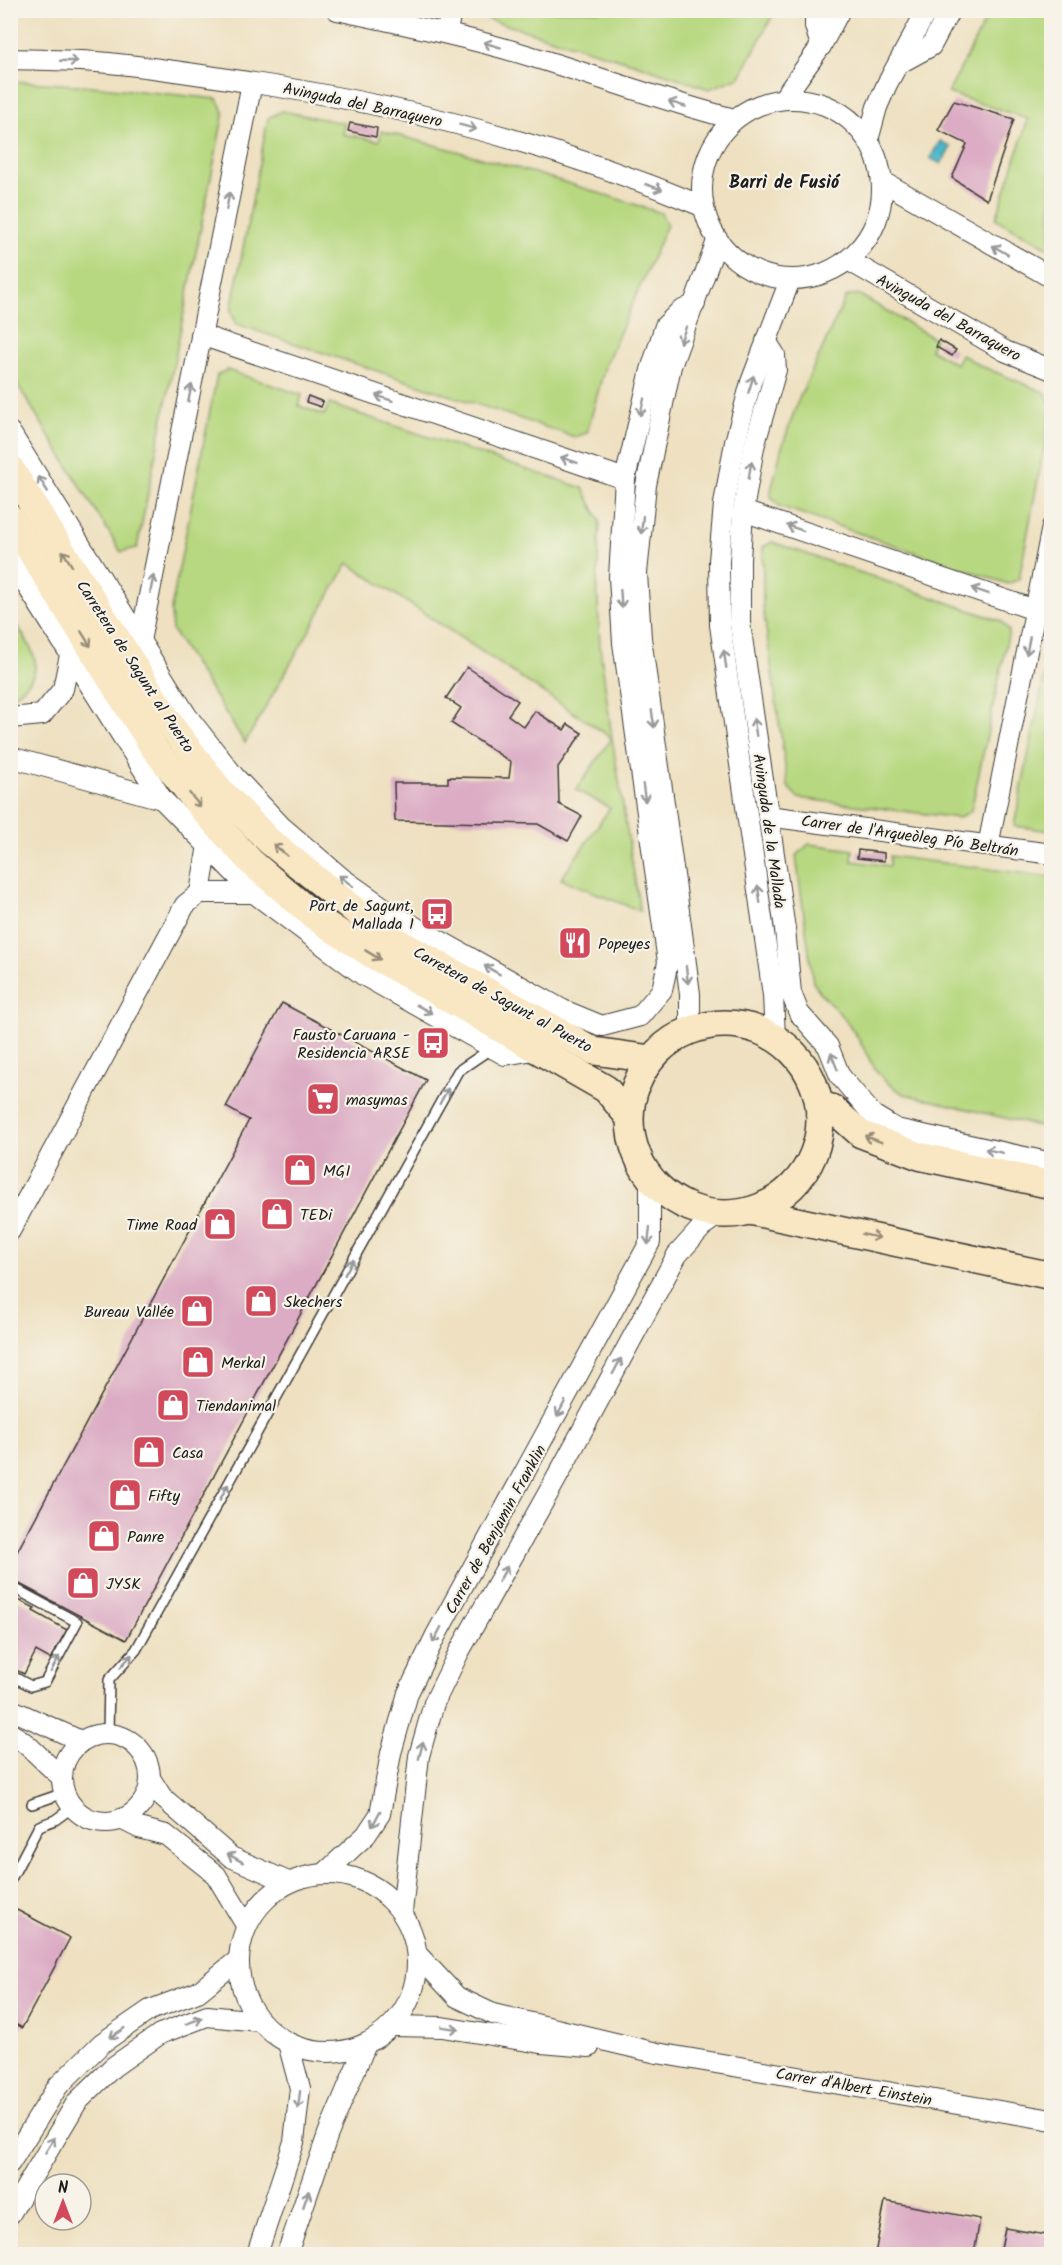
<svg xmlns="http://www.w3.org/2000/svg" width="1062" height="2265" font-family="Kalam,sans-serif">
<rect width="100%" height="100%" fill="#f7f3e8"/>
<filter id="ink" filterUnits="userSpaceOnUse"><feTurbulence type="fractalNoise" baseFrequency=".0167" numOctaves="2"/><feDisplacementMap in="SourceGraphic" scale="12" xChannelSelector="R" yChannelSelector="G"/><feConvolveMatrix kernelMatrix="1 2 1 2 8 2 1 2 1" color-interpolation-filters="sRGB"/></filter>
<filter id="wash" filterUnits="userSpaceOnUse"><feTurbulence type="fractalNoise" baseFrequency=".008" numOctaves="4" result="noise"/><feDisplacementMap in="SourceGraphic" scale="24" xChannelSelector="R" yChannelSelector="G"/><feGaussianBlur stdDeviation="1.35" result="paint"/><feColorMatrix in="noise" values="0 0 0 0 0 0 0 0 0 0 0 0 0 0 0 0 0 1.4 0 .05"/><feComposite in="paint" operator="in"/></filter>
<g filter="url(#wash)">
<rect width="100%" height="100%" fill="#eee0c0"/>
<g fill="#b7d880" stroke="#6a7a4e" stroke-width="1.5">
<polygon points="477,11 775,11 740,77 709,89 636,64 480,17"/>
<polygon points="990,11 1051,11 1051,249 996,219 1028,119 948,93"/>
<polygon points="11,81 91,86 217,99 224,112 137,548 121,552 11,374"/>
<path d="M282,111l62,12 -1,11 36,7 2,-10c95,24 187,51 280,82l6,12 -62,141 -18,67 -12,4 -339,-113 -5,-13 37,-193z"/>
<polygon points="858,294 935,339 930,349 956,364 961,354 981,366 1046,393 1051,406 1051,411 1019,579 1008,584 779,506 770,495 781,450 797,403 846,297"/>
<polygon points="227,370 302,395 299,406 324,415 329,404 583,488 600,521 597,583 600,647 612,738 640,911 561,879 610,808 576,790 612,738 348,563 245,743 172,630 171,609 217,375"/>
<polygon points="772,542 1001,621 1009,631 971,811 959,818 798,798 788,787 763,607 763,547"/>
<path d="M10,616c21,31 44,55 1,81z"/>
<polygon points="1051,643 1051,831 1014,826"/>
<path d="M809,844l44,6 -1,11 38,5v-10l161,21v252l-147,-35c-35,-20 -31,-35 -52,-65 -11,-17 -28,-29 -39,-47l-17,-126z"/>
</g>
<polygon fill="#4bb6c9" stroke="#346972" stroke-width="1.5" points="940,141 951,147 941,164 930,158"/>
<g id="blocks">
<g fill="#dbacc4">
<polygon points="954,101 1014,119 987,200 952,178 967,144 938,130"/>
<polygon points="350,123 377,128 376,137 348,131"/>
<polygon points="939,340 956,350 952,356 936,347"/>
<polygon points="308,396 323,402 321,407 306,402"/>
<polygon points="467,667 518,701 508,715 524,727 535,711 564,730 568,724 582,733 558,767 559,804 582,816 568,841 538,824 395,821 394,783 448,783 448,777 509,778 511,762 451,723 461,708 446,698"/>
<polygon points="858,850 884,853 884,861 857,858"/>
<polygon points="282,1003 426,1080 126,1640 10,1579 10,1565 249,1120 226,1107"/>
<polygon points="10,1596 35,1608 33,1611 67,1630 50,1659 36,1651 24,1674 10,1667 10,1657 17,1645 10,1642"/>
<polygon points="15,1909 70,1938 22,2028 10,2021 10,1917"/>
<polygon points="885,2201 980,2219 974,2254 875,2254"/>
<polygon points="1005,2228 1052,2236 1052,2254 1000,2254"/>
</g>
</g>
</g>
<g filter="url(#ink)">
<use href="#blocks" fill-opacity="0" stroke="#3c3935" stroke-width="1.5"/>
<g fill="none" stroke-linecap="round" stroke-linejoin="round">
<defs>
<g id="lane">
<polyline points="10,1586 77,1622 45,1682 31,1686 10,1675"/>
<polyline points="108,1733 109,1680 136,1650 458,1071 486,1052 494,1053"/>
<polyline points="32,1804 64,1793"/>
<polyline points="10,1881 39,1826 55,1820 73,1807"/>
</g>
<g id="street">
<path d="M337,10c66,14 131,27 196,47 67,20 133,45 201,62"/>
<polyline points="815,10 815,26 821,46"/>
<polyline points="447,32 451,10"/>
<path d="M10,59c29,1 58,1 87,3 52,4 105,13 157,21 153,23 305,63 448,123"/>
<polyline points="898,64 931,46 950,10"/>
<circle cx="792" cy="189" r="90"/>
<polyline points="783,99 821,46 840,10"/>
<polyline points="868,140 877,107 887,84 927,10"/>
<polyline points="882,181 1052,278"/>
<polyline points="848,260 1005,351 1052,370"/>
<polyline points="201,335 625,479"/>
<polyline points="766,341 775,355 776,370 754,447 743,511 740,560 740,624 785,929 791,993 799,1013 828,1046 840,1076 873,1115 896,1129 1052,1163"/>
<polyline points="10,432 187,716 234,776 281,826 343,879 394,915 563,1010 602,1026 640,1016 662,990 668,962 623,643 619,577 625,479 651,370 665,326 679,312 695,304"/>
<polyline points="743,511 1035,610"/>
<polyline points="10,559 162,799 254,893 363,975 505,1055 539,1049"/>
<polyline points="140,641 252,83"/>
<polyline points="10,718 42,715 63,689 70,655"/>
<polyline points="10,757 162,799"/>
<polyline points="768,816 1052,854"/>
<polyline points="988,846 1052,527"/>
<polyline points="200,893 208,845"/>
<polyline points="690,1030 690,994 680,918 641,638 637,573 646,485 671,366 717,241"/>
<polyline points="775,1038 773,995 720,625 719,561 724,504 735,442 751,382 790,280"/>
<polyline points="10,1231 185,905 200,893 254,893"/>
<polyline points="10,1709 81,1741"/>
<path d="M10,1733c21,11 33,30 51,43"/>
<circle cx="106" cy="1778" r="44"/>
<polyline points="150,1778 162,1797 231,1857 288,1882"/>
<polyline points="121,1819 139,1828 166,1835 216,1875 246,1925"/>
<polyline points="325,1873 366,1835 380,1814 391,1753 408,1693 435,1637 650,1242 650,1178"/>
<circle cx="328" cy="1963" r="89"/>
<polyline points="402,1912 419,1756 434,1703 459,1652 555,1481 677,1255 704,1225 719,1214"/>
<polyline points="417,1954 457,1997 493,2014 657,2053 1052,2120"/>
<polyline points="392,2026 442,2027 541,2043 589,2047"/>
<polyline points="10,2163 58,2086 102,2043 150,2010 198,1992 238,1960"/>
<polyline points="10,2214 77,2102 113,2067 160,2034 207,2016 259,2021"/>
<polyline points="257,2254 294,2142 300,2088 288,2043"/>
<polyline points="287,2254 328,2134 366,2044"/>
</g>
<g id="secondary">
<polyline points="10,468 174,730 219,789 269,841 384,934 594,1051 651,1059"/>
<polyline points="10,518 154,748 199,805 251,862 315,917 371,954 606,1089 629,1117"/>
<circle cx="725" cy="1119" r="95"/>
<polyline points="819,1104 833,1109 861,1134 919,1156 1052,1185"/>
<polyline points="750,1211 1052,1276"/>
</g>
</defs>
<use href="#lane" stroke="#3c3935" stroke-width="12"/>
<use href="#street" stroke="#3c3935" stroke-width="22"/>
<use href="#secondary" stroke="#3c3935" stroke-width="30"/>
<use href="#lane" stroke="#fff" stroke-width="9"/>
<use href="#street" stroke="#fff" stroke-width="20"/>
<use href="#secondary" stroke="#f9e7c3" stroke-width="27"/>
</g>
<defs><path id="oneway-shaft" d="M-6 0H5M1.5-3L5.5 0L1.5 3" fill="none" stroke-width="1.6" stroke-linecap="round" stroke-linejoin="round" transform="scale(1.5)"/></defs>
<g stroke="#999">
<use href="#oneway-shaft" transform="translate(492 45) rotate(-164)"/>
<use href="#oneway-shaft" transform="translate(69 61) rotate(2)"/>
<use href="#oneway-shaft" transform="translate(677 104) rotate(-163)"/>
<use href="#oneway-shaft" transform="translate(468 127) rotate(15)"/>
<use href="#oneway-shaft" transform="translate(654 187) rotate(19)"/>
<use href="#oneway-shaft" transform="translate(228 201) rotate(-79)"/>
<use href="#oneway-shaft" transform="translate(1000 250) rotate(-150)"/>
<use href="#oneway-shaft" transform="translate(683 335) rotate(111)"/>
<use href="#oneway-shaft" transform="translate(751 384) rotate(-73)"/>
<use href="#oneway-shaft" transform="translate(190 393) rotate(-79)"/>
<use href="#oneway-shaft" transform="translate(384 398) rotate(-161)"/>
<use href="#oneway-shaft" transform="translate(642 407) rotate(104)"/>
<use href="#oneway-shaft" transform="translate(569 460) rotate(-161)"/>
<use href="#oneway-shaft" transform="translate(750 470) rotate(-81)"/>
<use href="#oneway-shaft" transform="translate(43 484) rotate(-122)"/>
<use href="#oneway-shaft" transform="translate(642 525) rotate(96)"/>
<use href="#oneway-shaft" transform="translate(795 528) rotate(-161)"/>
<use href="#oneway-shaft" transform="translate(152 584) rotate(-79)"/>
<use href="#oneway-shaft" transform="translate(980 591) rotate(-161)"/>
<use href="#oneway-shaft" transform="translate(621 599) rotate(86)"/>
<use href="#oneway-shaft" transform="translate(1028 646) rotate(101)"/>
<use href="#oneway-shaft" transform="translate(725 659) rotate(-98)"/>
<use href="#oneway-shaft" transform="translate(653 719) rotate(82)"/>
<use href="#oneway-shaft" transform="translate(755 727) rotate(-98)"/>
<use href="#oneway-shaft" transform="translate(644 793) rotate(82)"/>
<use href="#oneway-shaft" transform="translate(346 881) rotate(-143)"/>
<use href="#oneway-shaft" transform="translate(759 894) rotate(-98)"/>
<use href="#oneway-shaft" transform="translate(492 970) rotate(-151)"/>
<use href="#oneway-shaft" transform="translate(687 975) rotate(83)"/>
<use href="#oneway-shaft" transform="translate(424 1009) rotate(29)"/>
<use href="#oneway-shaft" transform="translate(834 1061) rotate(-112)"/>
<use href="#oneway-shaft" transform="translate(444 1096) rotate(-61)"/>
<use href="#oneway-shaft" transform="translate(994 1151) rotate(-168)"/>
<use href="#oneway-shaft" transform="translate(649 1236) rotate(96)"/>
<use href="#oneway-shaft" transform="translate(349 1267) rotate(-61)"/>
<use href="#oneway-shaft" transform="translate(617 1366) rotate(-62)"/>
<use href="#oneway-shaft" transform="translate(561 1409) rotate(118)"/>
<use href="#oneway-shaft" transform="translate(224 1492) rotate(-61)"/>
<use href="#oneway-shaft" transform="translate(503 1574) rotate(-61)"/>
<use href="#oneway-shaft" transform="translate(437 1635) rotate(118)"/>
<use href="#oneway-shaft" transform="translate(126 1661) rotate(-48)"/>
<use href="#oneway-shaft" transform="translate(55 1664) rotate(-62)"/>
<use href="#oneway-shaft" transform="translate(421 1750) rotate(-76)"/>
<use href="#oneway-shaft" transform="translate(376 1819) rotate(118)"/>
<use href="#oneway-shaft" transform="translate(235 1858) rotate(-151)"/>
<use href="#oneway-shaft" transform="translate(194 2021) rotate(-20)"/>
<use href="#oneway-shaft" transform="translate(450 2028) rotate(9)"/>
<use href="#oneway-shaft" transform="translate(117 2033) rotate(146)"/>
<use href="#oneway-shaft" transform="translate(299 2100) rotate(97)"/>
<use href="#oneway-shaft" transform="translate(50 2145) rotate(-59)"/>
<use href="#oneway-shaft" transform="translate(306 2199) rotate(-71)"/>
</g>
<g stroke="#968c78">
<use href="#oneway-shaft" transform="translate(67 558) rotate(-122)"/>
<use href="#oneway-shaft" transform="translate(86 639) rotate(58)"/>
<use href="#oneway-shaft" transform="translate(195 800) rotate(51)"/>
<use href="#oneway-shaft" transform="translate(280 850) rotate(-141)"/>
<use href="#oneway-shaft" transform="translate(373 955) rotate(31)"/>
<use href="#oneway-shaft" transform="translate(873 1139) rotate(-159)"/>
<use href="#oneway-shaft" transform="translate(871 1236) rotate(12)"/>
</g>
</g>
<defs>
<symbol id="bus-square" viewBox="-11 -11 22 22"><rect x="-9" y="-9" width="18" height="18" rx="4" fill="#d1495b" stroke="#f7f3e8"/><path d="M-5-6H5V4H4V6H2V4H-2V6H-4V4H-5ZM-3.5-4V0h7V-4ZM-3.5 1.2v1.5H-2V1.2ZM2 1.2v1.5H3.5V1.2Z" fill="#fff"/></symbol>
<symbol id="restaurant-square" viewBox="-11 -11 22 22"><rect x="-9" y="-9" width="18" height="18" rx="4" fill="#d1495b" stroke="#f7f3e8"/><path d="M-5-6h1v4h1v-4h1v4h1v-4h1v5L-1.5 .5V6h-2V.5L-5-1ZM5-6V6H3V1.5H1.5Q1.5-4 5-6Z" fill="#fff"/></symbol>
<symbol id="supermarket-square" viewBox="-11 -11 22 22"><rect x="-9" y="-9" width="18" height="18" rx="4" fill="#d1495b" stroke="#f7f3e8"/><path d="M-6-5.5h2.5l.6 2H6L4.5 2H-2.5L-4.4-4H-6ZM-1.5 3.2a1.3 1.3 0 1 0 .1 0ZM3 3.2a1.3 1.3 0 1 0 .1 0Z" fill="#fff"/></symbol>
<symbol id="shop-square" viewBox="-11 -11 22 22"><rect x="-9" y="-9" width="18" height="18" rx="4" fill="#d1495b" stroke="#f7f3e8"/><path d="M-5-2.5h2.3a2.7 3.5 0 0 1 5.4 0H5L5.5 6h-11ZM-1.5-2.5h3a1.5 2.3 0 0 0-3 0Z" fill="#fff"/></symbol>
</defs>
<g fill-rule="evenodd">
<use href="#bus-square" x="418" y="895" width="38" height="38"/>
<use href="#restaurant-square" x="556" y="924" width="38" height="38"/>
<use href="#bus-square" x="414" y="1024" width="38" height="38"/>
<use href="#supermarket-square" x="304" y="1080" width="38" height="38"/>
<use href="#shop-square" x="281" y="1151" width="38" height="38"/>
<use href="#shop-square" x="258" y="1195" width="38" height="38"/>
<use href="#shop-square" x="201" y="1205" width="38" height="38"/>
<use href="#shop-square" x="242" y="1282" width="38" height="38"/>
<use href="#shop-square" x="178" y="1292" width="38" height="38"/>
<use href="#shop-square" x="179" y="1343" width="38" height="38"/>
<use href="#shop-square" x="154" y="1386" width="38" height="38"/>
<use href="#shop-square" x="130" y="1433" width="38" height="38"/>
<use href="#shop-square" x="106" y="1476" width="38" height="38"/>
<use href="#shop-square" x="85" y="1517" width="38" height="38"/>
<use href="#shop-square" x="64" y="1564" width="38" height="38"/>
</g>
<g text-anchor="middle" stroke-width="4.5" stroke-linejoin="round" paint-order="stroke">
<g font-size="16" fill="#1c1c1c" stroke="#f7f3e8">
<text transform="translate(363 104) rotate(12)" y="6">Avinguda del Barraquero</text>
<text transform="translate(949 317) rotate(29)" y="6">Avinguda del Barraquero</text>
<text transform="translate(136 666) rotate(57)" y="6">Carretera de Sagunt al Puerto</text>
<text transform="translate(770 831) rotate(82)" y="6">Avinguda de la Mallada</text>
<text transform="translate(910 835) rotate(8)" y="6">Carrer de l'Arqueòleg Pío Beltrán</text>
<text transform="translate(503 999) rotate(29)" y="6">Carretera de Sagunt al Puerto</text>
<text transform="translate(495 1529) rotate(-61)" y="6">Carrer de Benjamin Franklin</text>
<text transform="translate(854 2086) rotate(10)" y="6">Carrer d'Albert Einstein</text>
</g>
<g font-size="16" fill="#1c1c1c" stroke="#f7f3e8" text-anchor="start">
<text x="414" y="911" text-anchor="end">Port de Sagunt,<tspan x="414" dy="18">Mallada 1</tspan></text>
<text x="598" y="949">Popeyes</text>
<text x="410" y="1040" text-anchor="end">Fausto Caruana -<tspan x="410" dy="18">Residencia ARSE</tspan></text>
<text x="346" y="1105">masymas</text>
<text x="323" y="1176">MGI</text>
<text x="300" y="1220">TEDi</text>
<text x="197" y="1230" text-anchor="end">Time Road</text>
<text x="284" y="1307">Skechers</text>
<text x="174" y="1317" text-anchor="end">Bureau Vallée</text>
<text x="221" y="1368">Merkal</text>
<text x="196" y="1411">Tiendanimal</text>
<text x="172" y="1458">Casa</text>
<text x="148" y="1501">Fifty</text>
<text x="127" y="1542">Panre</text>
<text x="106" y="1589">JYSK</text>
</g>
<g font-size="18" font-weight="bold" fill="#1c1c1c" stroke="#f7f3e8">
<text x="784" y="188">Barri de Fusió</text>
</g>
</g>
<rect width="1062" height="2265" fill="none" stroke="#f7f3e8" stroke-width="36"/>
<g transform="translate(63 2202)"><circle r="28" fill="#f7f3e8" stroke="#9f9d96" stroke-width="1.5"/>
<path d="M0-4.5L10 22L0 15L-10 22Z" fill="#d1495b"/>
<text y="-9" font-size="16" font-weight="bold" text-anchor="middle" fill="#1c1c1c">N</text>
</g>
</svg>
